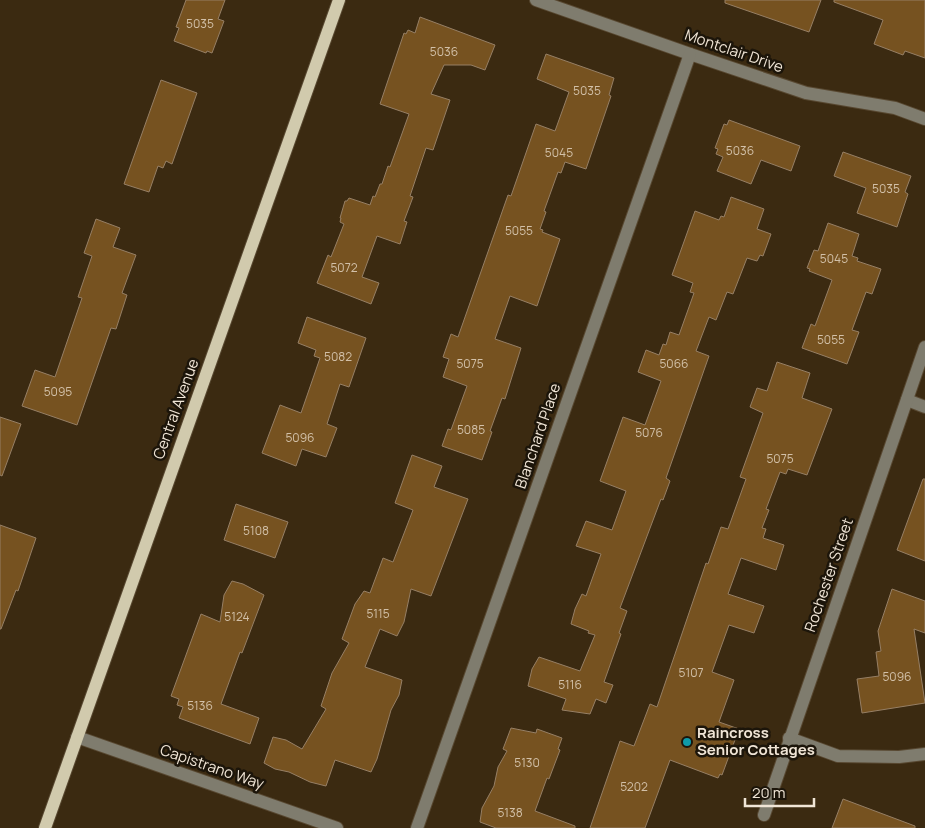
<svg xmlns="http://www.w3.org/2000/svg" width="925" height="828" font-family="Manrope,sans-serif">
<rect width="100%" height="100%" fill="#3b2a11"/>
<g fill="#765220" stroke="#967f65">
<polygon points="186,0 225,0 218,19 224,21 212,53 207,51 206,53 174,41 179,28 176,27"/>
<polygon points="725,0 821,0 809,32 725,3"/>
<polygon points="834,0 925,0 925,58 905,51 903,55 874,44 883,20 834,2"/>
<polygon points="420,17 495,45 485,70 471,65 444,65 431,94 450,100 433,150 426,148 410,196 413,197 404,221 407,222 400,244 377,236 362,277 379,283 371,304 317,283 328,255 331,257 344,224 340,222 341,218 340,218 345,201 347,201 349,198 370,205 373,196 375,197 380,184 382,184 388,166 390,167 409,114 380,104 404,33 406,34 408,30 415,33"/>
<polygon points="546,54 614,78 609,95 611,96 586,169 565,162 561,173 558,172 544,211 546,212 540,229 543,230 542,232 560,239 537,306 510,296 495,339 521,348 505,399 502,398 490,431 492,432 482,460 442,446 448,429 451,430 467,386 443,377 449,359 443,357 451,334 458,337 508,195 511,196 536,124 555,131 569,92 537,79"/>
<polygon points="161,80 197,93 172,164 166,161 163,168 158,166 149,192 124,184"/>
<polygon points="729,120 800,146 791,171 761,160 751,184 717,171 723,157 716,154 718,149 715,148 724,124 727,125"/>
<polygon points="843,152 911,176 905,192 908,194 897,227 857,213 866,188 834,176"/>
<polygon points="731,197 764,209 757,229 771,234 763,256 760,255 757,261 747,258 733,294 727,292 716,320 709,317 696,351 709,356 666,478 670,481 663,500 661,499 620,608 627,611 619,633 621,634 604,682 613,685 606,703 596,699 590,714 562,710 566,699 528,686 532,669 539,657 580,671 595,635 588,633 589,631 571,624 575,609 582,594 586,596 601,554 576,546 586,521 612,530 626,491 600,481 623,417 645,425 661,381 638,372 646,350 659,355 663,344 666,345 670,332 679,335 694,293 690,292 693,283 672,275 695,211 719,220 721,216 724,217"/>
<polygon points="96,219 120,228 113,247 136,255 122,293 127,295 116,329 111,328 77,425 22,406 35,370 55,377 82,298 78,297 92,256 84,253"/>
<polygon points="828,223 859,234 852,256 858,258 857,261 881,269 872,294 866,292 852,330 859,332 847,364 802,348 811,324 815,326 832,280 809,271 810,269 807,268 814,250 818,251"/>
<polygon points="307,317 366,338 349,387 340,384 327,424 337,428 326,457 302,449 296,466 262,453 280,405 301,413 320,358 314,356 316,350 298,343"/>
<polygon points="777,362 810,373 802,398 832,409 807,475 788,469 786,474 780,472 766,509 769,510 762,528 766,529 763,538 784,545 776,570 741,558 728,594 764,606 754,633 729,625 712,672 734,680 719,722 739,729 722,775 720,774 718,778 670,760 645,828 590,828 620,741 634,746 650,704 657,707 706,563 708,564 721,527 728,529 746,479 740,477 763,413 750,407 757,388 767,391"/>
<polygon points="0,417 21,424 2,476 0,475"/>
<polygon points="412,455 442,466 434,487 468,499 431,596 411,589 404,622 397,636 380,629 365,667 402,680 399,695 391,710 377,759 371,772 335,760 326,786 310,782 289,772 275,769 264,763 273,737 286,740 302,749 326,709 321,706 332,673 349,643 342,639 355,604 364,591 370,593 383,558 393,562 413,510 395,503"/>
<polygon points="923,479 925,479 925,561 897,550"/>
<polygon points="236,504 288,522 275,558 224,540"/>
<polygon points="0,525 36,538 18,591 16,590 1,629 0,629"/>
<polygon points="232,581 243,584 264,595 242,653 240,652 221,704 259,718 250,744 179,718 183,707 177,705 179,699 171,696 201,614 220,622 224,595"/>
<polygon points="892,589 925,601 925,633 914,629 925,703 862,713 857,679 879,676 876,652 881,651 878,631"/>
<polygon points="511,728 536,733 537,729 562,738 558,749 560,750 549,779 547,778 535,811 575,826 575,828 496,828 480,822 482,808 494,786 498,767 507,751 503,749"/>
<polygon points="843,799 915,826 915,828 832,828"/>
</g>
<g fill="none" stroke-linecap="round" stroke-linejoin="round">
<defs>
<g id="minor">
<polyline points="536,0 690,54 806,93 895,108 925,119"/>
<polyline points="907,400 925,407"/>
<polyline points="77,737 337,828"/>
<polyline points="789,738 838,756 899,757 925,754"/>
<polyline points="764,815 925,347"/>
<polyline points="417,828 690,54"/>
</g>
<polyline id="major" points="45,828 339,0"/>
</defs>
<use href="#minor" stroke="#584831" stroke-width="14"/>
<use href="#major" stroke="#584831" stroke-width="14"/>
<use href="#minor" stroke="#7f7c6e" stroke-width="12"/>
<use href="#major" stroke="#d1caad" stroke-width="12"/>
</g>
<circle fill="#0f9aa8" stroke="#1c150a" stroke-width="2" cx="687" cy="742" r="5"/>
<g text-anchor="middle" stroke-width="5" stroke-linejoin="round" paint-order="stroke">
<g font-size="12" fill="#d2c0a8">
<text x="200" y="28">5035</text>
<text x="444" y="56">5036</text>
<text x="587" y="95">5035</text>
<text x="740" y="155">5036</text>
<text x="559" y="157">5045</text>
<text x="886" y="193">5035</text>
<text x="519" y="235">5055</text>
<text x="834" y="263">5045</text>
<text x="344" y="272">5072</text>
<text x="831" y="344">5055</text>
<text x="338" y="361">5082</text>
<text x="470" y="368">5075</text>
<text x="674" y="368">5066</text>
<text x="58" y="396">5095</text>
<text x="471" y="434">5085</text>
<text x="649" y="437">5076</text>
<text x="300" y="442">5096</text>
<text x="780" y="463">5075</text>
<text x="256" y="535">5108</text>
<text x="378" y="618">5115</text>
<text x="237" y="621">5124</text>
<text x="691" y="677">5107</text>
<text x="897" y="681">5096</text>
<text x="570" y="689">5116</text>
<text x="200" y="710">5136</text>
<text x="527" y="767">5130</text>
<text x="634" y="791">5202</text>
<text x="510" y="817">5138</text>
</g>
<g font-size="15" fill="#f0e5d6" stroke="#1c150a">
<text transform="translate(734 51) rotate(19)" y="5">Montclair Drive</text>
<text transform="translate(176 409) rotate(-70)" y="5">Central Avenue</text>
<text transform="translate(538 436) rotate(-71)" y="5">Blanchard Place</text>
<text transform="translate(829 575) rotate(-71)" y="5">Rochester Street</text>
<text transform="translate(212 767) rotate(19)" y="5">Capistrano Way</text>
</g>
<g font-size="15" font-weight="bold" fill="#f0e5d6" stroke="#1c150a" text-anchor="start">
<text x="697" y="738">Raincross<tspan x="697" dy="17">Senior Cottages</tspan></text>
</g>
</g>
<path d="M745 798v8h69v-8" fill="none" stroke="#f0e5d6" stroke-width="2.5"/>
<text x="752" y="798" font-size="15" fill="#f0e5d6" stroke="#1c150a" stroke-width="4" paint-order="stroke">20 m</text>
</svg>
